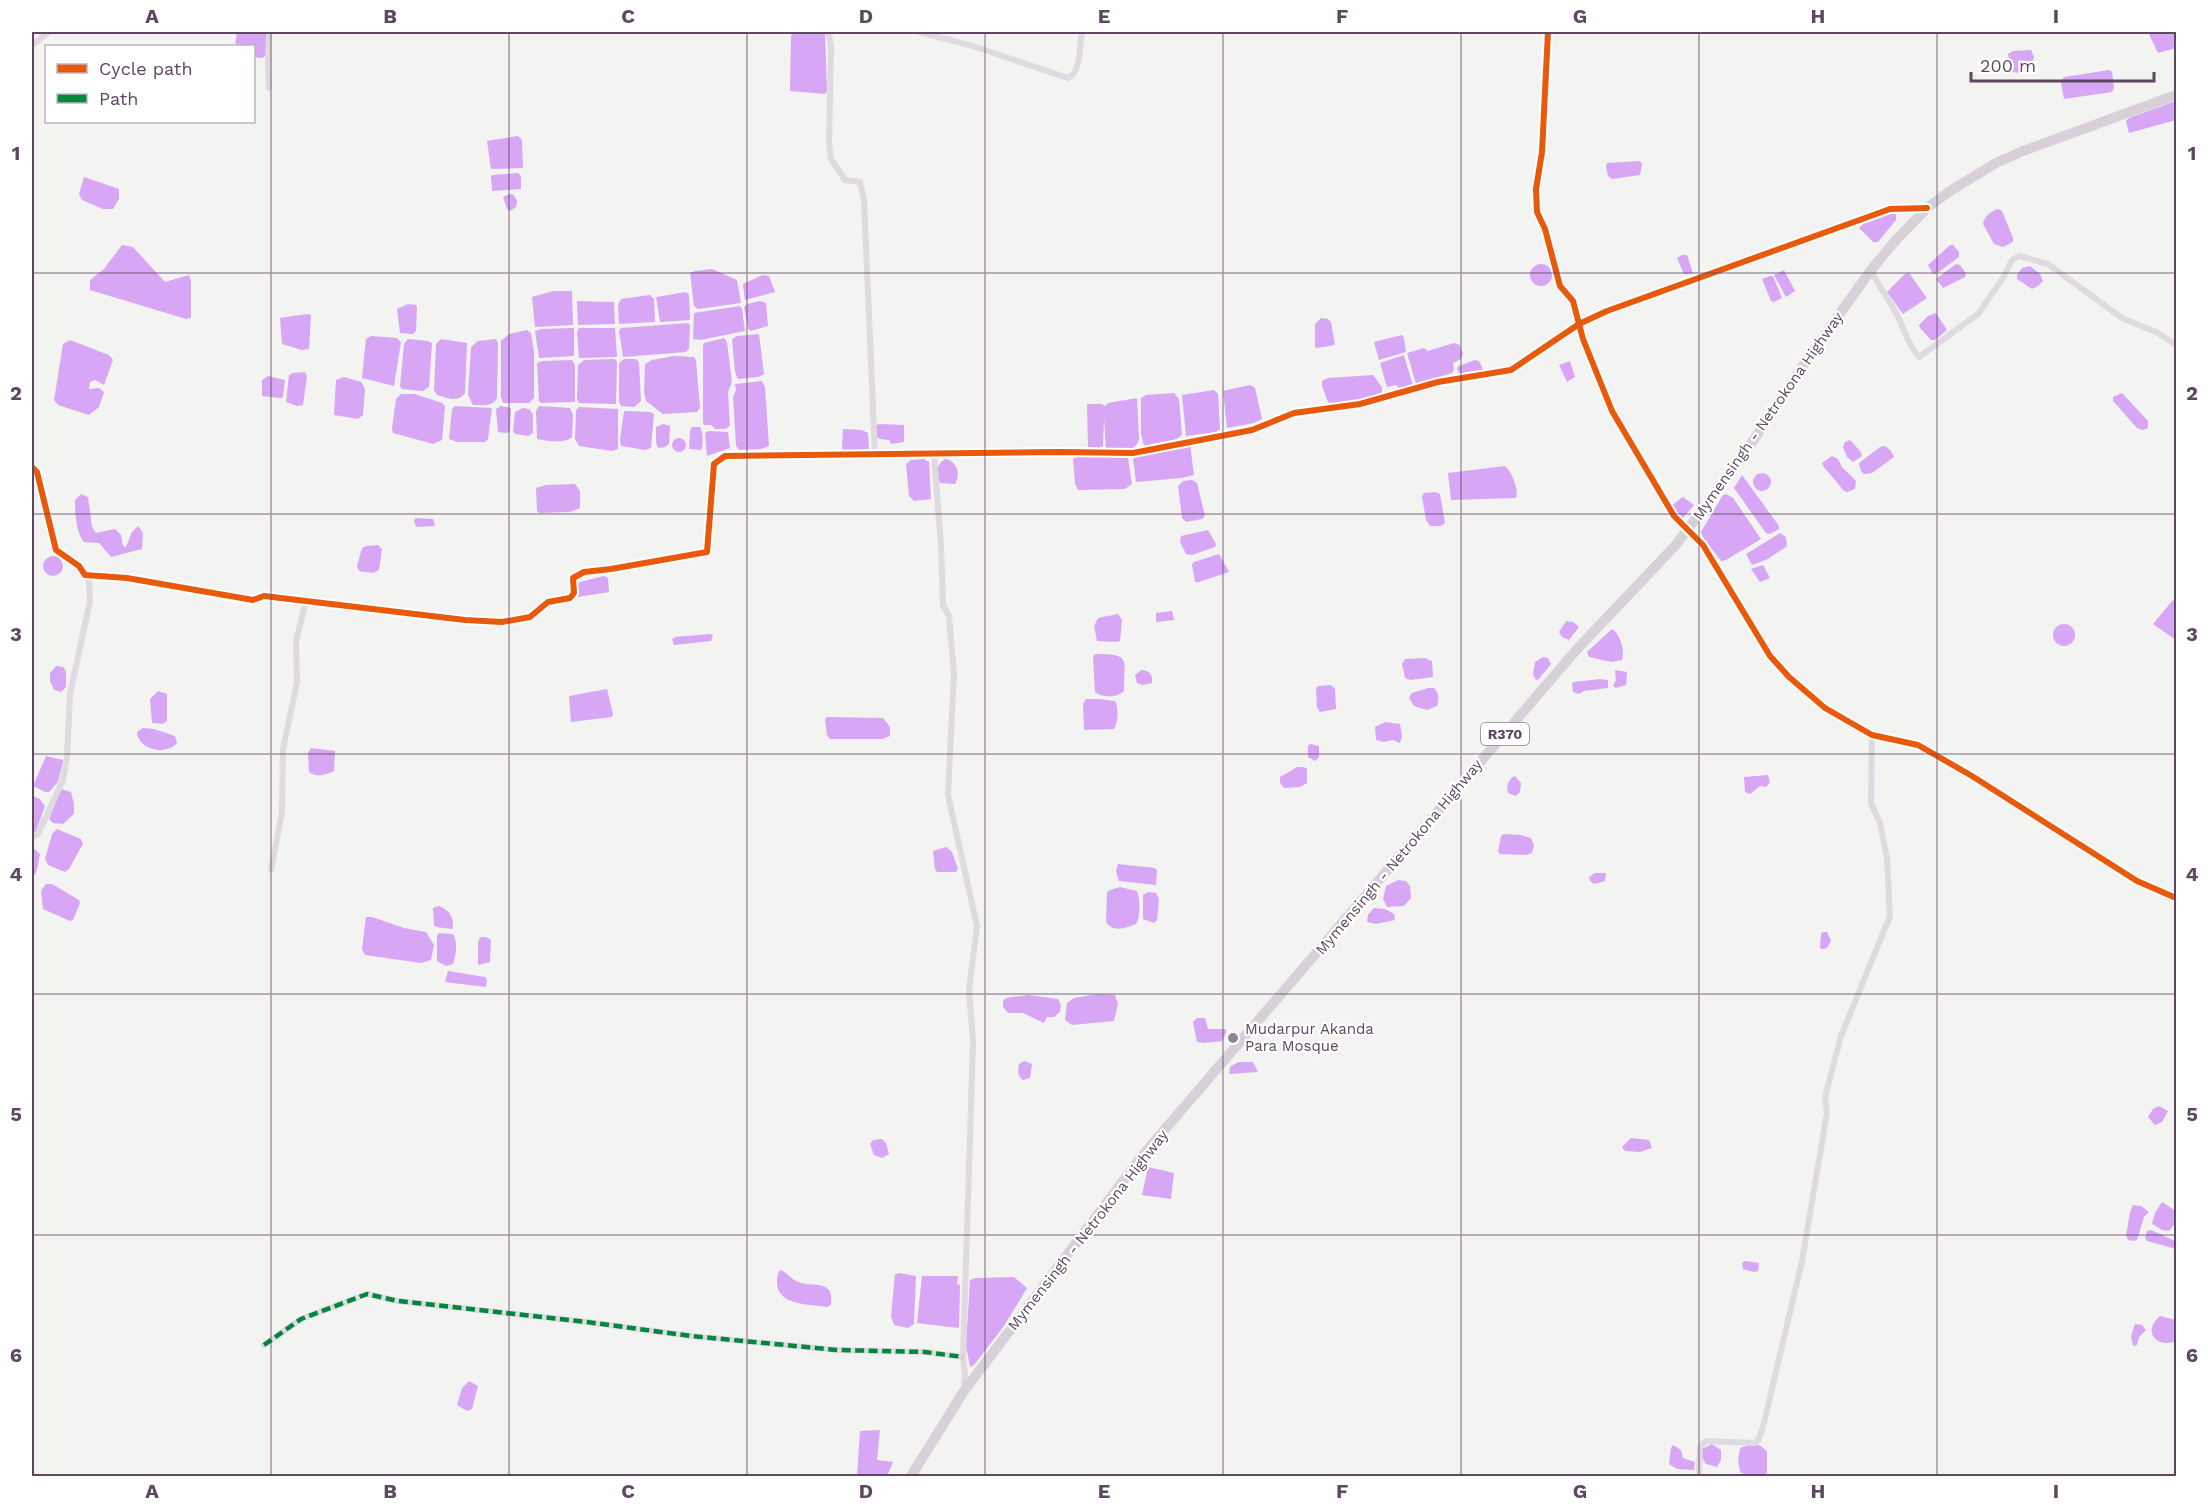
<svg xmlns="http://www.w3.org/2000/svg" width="2208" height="1508" font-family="'Work Sans',sans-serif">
<rect width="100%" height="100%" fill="#f3f3f2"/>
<g fill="#d7a6f4">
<polygon points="237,32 268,32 266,56 261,58 254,57 254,46 235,46"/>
<polygon points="796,32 825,32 827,91 825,94 790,91 791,35"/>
<polygon points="2148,32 2176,32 2176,48 2158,53"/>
<polygon points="2031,50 2034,57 2031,67 2017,73 2011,71 2008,54 2013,51"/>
<polygon points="2109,70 2112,72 2114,88 2112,92 2064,99 2061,82 2064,77"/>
<polygon points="2176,101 2176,120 2129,133 2126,121 2129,118"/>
<polygon points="518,136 522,140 523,168 491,169 487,141"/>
<polygon points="1640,161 1642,164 1640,175 1612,179 1608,176 1606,166 1607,163"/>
<polygon points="518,173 521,176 521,189 492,191 491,176 493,175"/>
<polygon points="84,177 119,189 119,199 113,209 103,209 82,200 79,194"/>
<polygon points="509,194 514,195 517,201 516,207 510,211 507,209 503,197"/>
<path d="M1997,209l5,2 11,27v4l-10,5 -9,-3 -11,-20c1,-8 8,-12 14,-15z"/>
<polygon points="1893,213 1896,214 1896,220 1878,242 1873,242 1859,228 1863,224"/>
<polygon points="122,245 133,247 165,282 189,275 191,281 191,318 186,319 90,290 90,280 104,269"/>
<polygon points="1950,245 1953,245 1959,252 1959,257 1936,274 1933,274 1928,265"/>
<polygon points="1682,255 1687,255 1693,273 1684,274 1677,258"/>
<polygon points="1956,264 1960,265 1966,273 1965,277 1943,288 1936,279"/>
<circle cx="1541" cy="275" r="11"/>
<polygon points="2030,266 2040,274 2043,281 2038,286 2032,289 2017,279 2017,275 2022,268"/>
<polygon points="712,269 737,280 741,303 698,309 694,306 690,273 695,271"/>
<polygon points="1784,270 1795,291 1786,297 1774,275"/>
<polygon points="1909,273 1927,298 1903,314 1887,292 1905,274"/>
<polygon points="763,275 769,276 775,292 745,300 743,284"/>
<polygon points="1770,276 1773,276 1782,298 1774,302 1771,301 1762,279"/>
<polygon points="553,291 572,291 573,325 535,327 532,297"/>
<polygon points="686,292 689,295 690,320 660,322 656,297"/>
<polygon points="650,295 654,299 655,322 619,324 618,305 621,299"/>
<polygon points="577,301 614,302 615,324 578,325"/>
<polygon points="760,301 766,303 768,326 751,331 748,329 744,307 747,304"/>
<polygon points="408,304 416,305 417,307 416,331 413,334 400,333 397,309"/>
<polygon points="740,306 742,309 745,331 700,340 693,339 694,313"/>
<polygon points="1936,313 1947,330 1935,340 1931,340 1920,328 1919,325 1928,316"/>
<polygon points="307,314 311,315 309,349 302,350 282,344 280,318"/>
<polygon points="1321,318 1328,319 1331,322 1335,345 1317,348 1315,347 1315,324"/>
<polygon points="688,323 690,325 689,349 686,352 623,357 619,331 621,328"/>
<polygon points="574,328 574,356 539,358 535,331 541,329"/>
<polygon points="579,328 615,328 617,357 579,358 577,331"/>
<polygon points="527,330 531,333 534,352 534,398 529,403 503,403 501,397 501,341 509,334"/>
<polygon points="759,334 764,374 758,377 738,379 735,372 732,339 737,336"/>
<polygon points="1402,335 1404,338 1406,352 1379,360 1374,342"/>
<polygon points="371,336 397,338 401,342 394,386 362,378 366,339"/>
<polygon points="724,338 727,342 732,382 728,392 730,426 725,429 715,429 711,425 704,425 703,422 703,346 704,343"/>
<polygon points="408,339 428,341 432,343 429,387 423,391 402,389 400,386 404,344"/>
<path d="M441,339l26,4 -2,50c-7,10 -18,5 -28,2l-3,-5 2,-46z"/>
<path d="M496,339l2,4 -1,55c-4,9 -15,7 -24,7l-5,-10 3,-48 7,-6z"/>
<polygon points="70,340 109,355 113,360 104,385 95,380 90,382 89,389 99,388 104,392 99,407 89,415 58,405 54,400 63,344"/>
<polygon points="1454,343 1460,345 1463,354 1461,359 1453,363 1454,369 1452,373 1416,384 1407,353 1424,348 1428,351"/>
<polygon points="1404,355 1413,386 1402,390 1396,385 1387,387 1380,363"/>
<polygon points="674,356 694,357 696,360 700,408 697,412 663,414 646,401 644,392 645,364 652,360"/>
<polygon points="624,359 636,359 639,362 641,401 634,407 621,406 619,402 619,363"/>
<polygon points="572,360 575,365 575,402 541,403 539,401 537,363 542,361"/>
<polygon points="584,360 614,359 617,361 616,404 579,403 577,399 578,365"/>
<polygon points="1475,360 1479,361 1483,369 1482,371 1460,375 1457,368 1459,366"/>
<polygon points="1570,361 1575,377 1567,382 1559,365"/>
<polygon points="305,372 307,376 303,405 297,406 286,402 289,375 293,373"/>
<path d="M1373,375l9,12v5c-9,8 -43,15 -54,10l-6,-16v-5l6,-3z"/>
<polygon points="268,376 285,380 283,397 281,398 262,396 262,380"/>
<polygon points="344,377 361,382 365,389 363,415 358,419 334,415 336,380"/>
<polygon points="762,381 765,387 769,446 761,449 739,450 736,446 733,397 736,390 735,384"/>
<polygon points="1250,385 1255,388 1262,419 1254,423 1227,428 1223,391"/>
<polygon points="1214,390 1218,394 1220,429 1216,432 1186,436 1182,395"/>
<polygon points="1174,393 1179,399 1182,435 1177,439 1144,446 1141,434 1141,398 1146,395"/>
<polygon points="2122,393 2148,421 2148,428 2142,430 2137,428 2113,401 2113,397"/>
<polygon points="401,394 415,394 442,403 445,406 442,440 433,444 393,433 392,429 396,399"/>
<path d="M1137,398l2,40c-2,16 -20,12 -33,12l-2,-32 -1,28 -4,2 -11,-1 -1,-43h14l4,2 3,-3z"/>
<polygon points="455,406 492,408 488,439 485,442 457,442 449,439 452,409"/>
<polygon points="501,406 511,408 510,431 506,433 498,432 496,409"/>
<path d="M539,406l31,2 3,7 -1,22c-8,7 -25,4 -35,2l-1,-28z"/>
<polygon points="579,407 618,409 618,449 612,451 579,446 575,439 576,410"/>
<polygon points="523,408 529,409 533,414 533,433 528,436 515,434 513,431 515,412"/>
<polygon points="624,411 651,412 654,414 651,448 645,450 621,446 620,440"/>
<polygon points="663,424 670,426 669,444 665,447 658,448 656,443 656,427"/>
<polygon points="880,424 904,425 904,442 891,444 889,440 880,439 876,436 876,425"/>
<path d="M692,427h8c3,5 4,18 1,23l-12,-1 1,-18z"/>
<polygon points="843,429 862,430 868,433 869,449 847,451 842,449"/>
<polygon points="708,431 728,432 730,448 707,456 705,433"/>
<circle cx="679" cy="445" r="7"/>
<polygon points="1850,440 1861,452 1862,456 1853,462 1847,457 1843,447 1845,442"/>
<polygon points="1190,444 1194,475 1181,478 1136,482 1133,459 1135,456 1172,446"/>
<polygon points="1885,446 1891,451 1894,457 1872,473 1864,474 1861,471 1859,463 1880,447"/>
<polygon points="1081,455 1128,458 1132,484 1125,489 1078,490 1075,484 1073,459"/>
<polygon points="1832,456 1838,459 1842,467 1856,481 1855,489 1847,492 1844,491 1824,467 1822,463"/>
<polygon points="924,459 929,462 931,499 914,501 909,496 906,464 911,460"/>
<path d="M945,459c11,1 17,15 10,25l-15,-1c-3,-11 -5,-17 5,-24z"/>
<path d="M1505,466c7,6 14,24 11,32l-65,2 -3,-27z"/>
<circle cx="1762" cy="482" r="9"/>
<polygon points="1742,475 1779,526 1779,529 1770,534 1766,533 1734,488"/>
<polygon points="1192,480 1197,483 1205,516 1202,519 1186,522 1182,518 1178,486 1183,481"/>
<polygon points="575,484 580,491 580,508 570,512 539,513 537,510 536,488 546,485"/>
<polygon points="1436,492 1440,494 1445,523 1441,526 1430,526 1426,520 1422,497 1424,493"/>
<path d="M81,494l7,3 4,30 4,6 19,-4 6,6 2,11 3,1 6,-15 6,-6 5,7 -1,16 -31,8 -12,-14 -15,-1c-8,-9 -9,-30 -9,-42z"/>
<polygon points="1726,494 1733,498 1761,539 1726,560 1721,561 1704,539 1701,532 1723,495"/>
<polygon points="1683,497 1694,505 1683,518 1671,506"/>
<polygon points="416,518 433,519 435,526 416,527 414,520"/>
<polygon points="1208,530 1216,544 1215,547 1192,555 1186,554 1180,542 1181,536"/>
<polygon points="1780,533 1786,537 1787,546 1768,559 1752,565 1746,554"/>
<polygon points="378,545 382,549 379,570 373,573 359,571 357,566 362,548 366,546"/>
<polygon points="1219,554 1229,572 1199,582 1195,582 1192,565 1194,562"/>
<circle cx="53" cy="566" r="10"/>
<polygon points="1763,565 1770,578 1760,582 1751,569"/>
<polygon points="604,576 608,578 609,592 578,597 575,586 576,583"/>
<polygon points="2173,600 2176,603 2176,640 2153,624"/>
<polygon points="1172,611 1174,620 1156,622 1156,613"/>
<polygon points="1118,614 1122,620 1120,641 1116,642 1097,641 1094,626 1098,618"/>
<polygon points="1566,621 1573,622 1579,627 1569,640 1562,637 1559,632"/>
<circle cx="2064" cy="635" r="11"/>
<path d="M1612,629c8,5 13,21 10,31l-11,2 -22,-5 -2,-5z"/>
<polygon points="711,634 713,636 711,641 674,645 672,639 675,637"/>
<path d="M1096,654c36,0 28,5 28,37 -7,7 -22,7 -29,1l-2,-36z"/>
<polygon points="1543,657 1548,658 1551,664 1538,680 1535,679 1533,674 1535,662"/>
<polygon points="1425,658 1432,661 1433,677 1410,680 1405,678 1402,664 1405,659"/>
<polygon points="56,666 63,667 66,671 66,687 61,692 54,690 50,681 50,673"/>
<path d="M1141,670c8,0 12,4 11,13l-10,2 -5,-2 -2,-8z"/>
<polygon points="1615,670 1627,672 1626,685 1616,688 1613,686 1616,680"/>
<polygon points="1600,679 1608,680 1608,688 1584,691 1579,694 1573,692 1572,683 1574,682"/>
<polygon points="1331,685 1335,689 1336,709 1320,712 1317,707 1316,688 1318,686"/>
<path d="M1428,688h6c5,5 5,11 3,18l-10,4 -13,-4 -5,-8 3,-5z"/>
<polygon points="607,689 613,714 612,717 571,722 569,696"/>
<polygon points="158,691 167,694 167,721 162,724 152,723 150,699"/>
<path d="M1086,699h12l17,2c4,7 3,22 -1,28l-30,1 -1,-26z"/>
<polygon points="827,717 883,718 890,727 890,736 882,739 830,739 827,735 825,719"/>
<polygon points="1385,722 1400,724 1402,736 1400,743 1393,740 1384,742 1376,740 1375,727"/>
<path d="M143,728l11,1 21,7 2,7c-11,13 -39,7 -40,-11z"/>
<polygon points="1310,744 1319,746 1319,757 1315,761 1308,757 1308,746"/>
<path d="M311,748l24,3 -1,20c-9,4 -17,7 -25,1l-1,-19z"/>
<polygon points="46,756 63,760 63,762 58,782 49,792 45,792 33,786"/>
<polygon points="1297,767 1304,767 1307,769 1307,783 1300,787 1284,788 1280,783 1280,777"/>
<polygon points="1768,775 1770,782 1766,787 1760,786 1750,794 1745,792 1744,777"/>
<path d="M1515,776l6,7 -1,9 -4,4 -8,-3c-2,-6 0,-14 7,-17z"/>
<polygon points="61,789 71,792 74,804 74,814 63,824 53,823 49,819"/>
<polygon points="32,796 40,799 45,806 36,831 32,834"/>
<polygon points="57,829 81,839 83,844 69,869 65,872 48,865 45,859 52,834"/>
<polygon points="1504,834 1521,835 1531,838 1534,845 1532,853 1526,855 1500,854 1498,852 1501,836"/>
<polygon points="32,847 40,854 37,870 32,880"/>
<polygon points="946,847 952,852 958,869 956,872 937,872 935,869 933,851"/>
<polygon points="1118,864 1155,868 1157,871 1156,885 1119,881 1116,871"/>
<polygon points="1595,873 1606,873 1605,881 1594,884 1590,881 1589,877"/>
<polygon points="1398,880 1406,881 1410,886 1411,898 1404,906 1387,907 1383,899 1386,886"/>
<polygon points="46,884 52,884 79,900 80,903 73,920 70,921 43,909 41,891"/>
<path d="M1120,887l17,4c3,9 4,25 -1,33 -11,4 -22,9 -30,-2l1,-30 3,-2z"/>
<polygon points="1148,892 1156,893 1159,899 1157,920 1154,923 1143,919 1143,895"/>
<path d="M439,906c9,3 17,13 13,23l-16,-2 -2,-2 -1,-17z"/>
<polygon points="1374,908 1385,909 1394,914 1395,920 1376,924 1367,922 1368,915"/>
<polygon points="366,917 372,917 404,928 426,932 434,945 431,960 421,963 365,955 362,949"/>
<polygon points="1824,932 1827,932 1831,941 1827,948 1823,949 1820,948 1821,933"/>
<path d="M439,933l14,1c5,8 3,21 0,30l-7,2 -9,-5v-25z"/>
<polygon points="480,937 486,937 491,940 490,962 478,965 478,942"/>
<polygon points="448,971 485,977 487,980 486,987 445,982"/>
<polygon points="1099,994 1115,995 1118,1004 1114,1021 1072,1025 1065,1020 1067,1003 1074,998"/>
<polygon points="1028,995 1058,999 1061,1005 1060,1012 1054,1017 1047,1017 1044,1023 1023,1013 1008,1013 1003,1007 1003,1001 1006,998"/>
<polygon points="1197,1018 1205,1018 1208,1029 1226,1029 1226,1033 1222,1041 1205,1043 1197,1042 1193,1022"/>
<path d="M1024,1061l8,3 -2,14 -7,2c-6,-4 -5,-9 -4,-16z"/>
<polygon points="1238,1062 1253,1062 1258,1072 1229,1074 1230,1067"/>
<polygon points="2159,1106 2168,1111 2162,1122 2155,1125 2148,1117 2153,1109"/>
<polygon points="1631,1138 1649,1140 1652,1148 1640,1152 1625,1151 1622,1147"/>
<polygon points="882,1139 886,1143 889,1154 882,1158 874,1155 870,1144 873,1140"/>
<polygon points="1148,1167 1174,1173 1171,1199 1142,1195"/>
<polygon points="2162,1202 2176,1211 2176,1222 2169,1231 2162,1230 2152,1224 2155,1213"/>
<polygon points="2133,1205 2141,1206 2149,1212 2144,1217 2137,1240 2134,1241 2128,1240 2126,1236 2130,1212"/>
<polygon points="2151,1230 2175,1241 2176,1249 2147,1241 2145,1238 2147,1231"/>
<polygon points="1745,1261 1759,1263 1758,1271 1754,1272 1743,1269 1742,1263"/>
<path d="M780,1270c7,2 10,8 16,11 16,8 39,-4 35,24l-4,2c-17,-3 -48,-1 -50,-23 0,-6 0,-10 3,-14z"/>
<polygon points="899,1273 916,1276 914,1324 908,1328 894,1325 891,1316 895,1274"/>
<polygon points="922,1276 958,1276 957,1284 960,1285 959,1328 917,1323"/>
<polygon points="1014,1277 1027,1288 1004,1326 974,1365 970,1367 966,1346 970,1280 976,1278"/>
<path d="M2160,1316l16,4v21c-20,8 -34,-10 -16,-25z"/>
<polygon points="2135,1324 2142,1325 2146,1330 2139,1337 2137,1345 2133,1346 2131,1336"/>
<polygon points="469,1381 478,1386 472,1409 467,1411 457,1405 462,1388"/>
<polygon points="880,1430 877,1460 893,1462 887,1476 857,1476 860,1431"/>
<polygon points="1712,1444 1721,1450 1721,1460 1717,1467 1706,1464 1702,1457 1702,1449"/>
<polygon points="1673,1445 1681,1450 1683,1458 1695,1462 1694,1470 1677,1469 1669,1464 1671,1448"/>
<path d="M1750,1445h9l8,6v22c-10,4 -18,4 -27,-1l-2,-11 2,-13z"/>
</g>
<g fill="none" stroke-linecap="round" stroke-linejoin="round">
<g stroke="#dfdadf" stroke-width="6">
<polyline points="828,32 831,45 829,143 831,159 845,180 860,182 864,200 875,454"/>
<path d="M919,32l54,14 95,32c14,-7 11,-32 14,-46"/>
<polyline points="1548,32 1542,152 1536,189 1537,212 1545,229 1560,286 1573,301 1583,339 1612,411 1674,516 1703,545 1770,656 1789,677 1825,708 1872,735 1871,803 1880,823 1887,858 1890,916 1841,1036 1825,1097 1827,1113 1802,1261 1763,1427 1759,1439 1755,1443 1707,1441 1700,1446 1699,1476"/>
<polyline points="32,45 49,32"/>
<polyline points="269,88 268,65 269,32"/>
<path d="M1871,270c7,15 16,27 24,41 9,16 12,33 24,46l59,-43 25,-36 9,-18 7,-4 29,8 74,54 36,15 18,12"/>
<polyline points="934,454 941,546 943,605 949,616 954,674 948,795 977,926 969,990 973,1042 963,1357 965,1375 964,1388"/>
<polyline points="32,467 37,472 56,550 79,566 85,575 127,578 253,600 264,596 465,620 502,622 530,617 548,602 570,598 574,593 573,578 584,572 611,569 707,552 714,464 725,456 1059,452 1133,453 1252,430 1294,413 1360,404 1438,382 1511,370 1579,324 1607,311 1890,209 1926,208"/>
<polyline points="32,837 38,834 63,780 67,757 70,694 90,601 89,581 85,575"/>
<polyline points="271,870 282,812 283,749 297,682 296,641 306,601"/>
<polyline points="264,1345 301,1319 367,1294 398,1301 587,1322 691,1336 837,1350 925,1352 963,1357"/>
</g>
<polyline stroke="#dcd6dc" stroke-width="9" points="1872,735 1918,745 1972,776 2137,881 2176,898"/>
<polyline stroke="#d7d0d8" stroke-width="10" points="911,1476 964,1391 1142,1156 1578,648 1675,546 1745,453 1806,361 1871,270 1896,240 1927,208 1950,191 1996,163 2023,151 2176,95"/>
<polyline stroke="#00873e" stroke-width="4.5" stroke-dasharray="9 4.5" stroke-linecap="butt" points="264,1345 301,1319 367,1294 398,1301 587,1322 691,1336 837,1350 925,1352 963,1357"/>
<defs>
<g id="cycleway">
<polyline points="1548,32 1542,152 1536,189 1537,212 1545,229 1560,286 1573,301 1583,339 1612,411 1674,516 1703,545 1770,656 1789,677 1825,708 1872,735 1918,745 1972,776 2137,881 2176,898"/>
<polyline points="32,467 37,472 56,550 79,566 85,575 127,578 253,600 264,596 465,620 502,622 530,617 548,602 570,598 574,593 573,578 584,572 611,569 707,552 714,464 725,456 1059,452 1133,453 1252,430 1294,413 1360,404 1438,382 1511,370 1579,324 1607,311 1890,209 1927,208"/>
</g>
</defs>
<use href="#cycleway" stroke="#fff" stroke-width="10"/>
<use href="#cycleway" stroke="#e8590c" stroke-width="6"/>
</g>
<path fill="none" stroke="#5e4761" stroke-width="1.5" stroke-opacity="0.55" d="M271,32v1444M509,32v1444M747,32v1444M985,32v1444M1223,32v1444M1461,32v1444M1699,32v1444M1937,32v1444M32,273h2144M32,514h2144M32,754h2144M32,994h2144M32,1235h2144"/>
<circle fill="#928394" stroke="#fff" stroke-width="2" cx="1233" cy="1038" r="6"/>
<g text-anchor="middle" stroke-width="4.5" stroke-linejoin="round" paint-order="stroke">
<rect fill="#fff" stroke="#8e7e90" stroke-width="1.5" x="1481" y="723" width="48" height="22" rx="4.5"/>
<g font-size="14" font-weight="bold" fill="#5e4761">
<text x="1505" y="739">R370</text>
</g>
<g font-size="15" fill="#5e4761" stroke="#fff">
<text transform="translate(1768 416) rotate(-55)" y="5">Mymensingh - Netrokona Highway</text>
<text transform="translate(1399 857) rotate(-50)" y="5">Mymensingh - Netrokona Highway</text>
<text transform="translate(1088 1230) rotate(-52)" y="5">Mymensingh - Netrokona Highway</text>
</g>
<g font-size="15" fill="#5e4761" stroke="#fff" text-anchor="start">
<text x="1245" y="1034">Mudarpur Akanda<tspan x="1245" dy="17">Para Mosque</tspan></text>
</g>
</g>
<rect width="2208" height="1508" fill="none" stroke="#ffffff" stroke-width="66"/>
<rect x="45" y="45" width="210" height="78" fill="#ffffff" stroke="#bfb5c0" stroke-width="1.5"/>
<rect x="57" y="64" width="30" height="9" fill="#e8590c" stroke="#bfb5c0" stroke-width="1.5"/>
<text x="99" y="75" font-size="18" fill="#5e4761">Cycle path</text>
<rect x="57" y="94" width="30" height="9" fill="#00873e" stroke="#bfb5c0" stroke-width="1.5"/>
<text x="99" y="105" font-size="18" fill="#5e4761">Path</text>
<path d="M1971 72v9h183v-9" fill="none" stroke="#5e4761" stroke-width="3"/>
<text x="1980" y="72" font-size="18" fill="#5e4761" stroke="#ffffff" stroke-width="4.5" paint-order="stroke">200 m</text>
<rect x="33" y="33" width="2142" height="1442" fill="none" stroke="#5e4761" stroke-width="2"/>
<g font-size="20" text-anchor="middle" font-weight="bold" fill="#5e4761">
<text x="152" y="23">A</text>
<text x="390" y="23">B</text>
<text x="628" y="23">C</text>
<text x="866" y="23">D</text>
<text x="1104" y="23">E</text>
<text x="1342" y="23">F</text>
<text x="1580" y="23">G</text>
<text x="1818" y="23">H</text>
<text x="2056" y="23">I</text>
<text x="16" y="160">1</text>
<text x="2192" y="160">1</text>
<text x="16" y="400">2</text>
<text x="2192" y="400">2</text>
<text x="16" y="641">3</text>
<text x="2192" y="641">3</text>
<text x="16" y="881">4</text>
<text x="2192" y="881">4</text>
<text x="16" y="1121">5</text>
<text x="2192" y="1121">5</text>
<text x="16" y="1362">6</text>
<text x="2192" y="1362">6</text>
<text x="152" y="1498">A</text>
<text x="390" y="1498">B</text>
<text x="628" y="1498">C</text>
<text x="866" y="1498">D</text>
<text x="1104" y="1498">E</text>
<text x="1342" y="1498">F</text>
<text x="1580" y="1498">G</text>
<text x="1818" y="1498">H</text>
<text x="2056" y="1498">I</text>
</g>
</svg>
